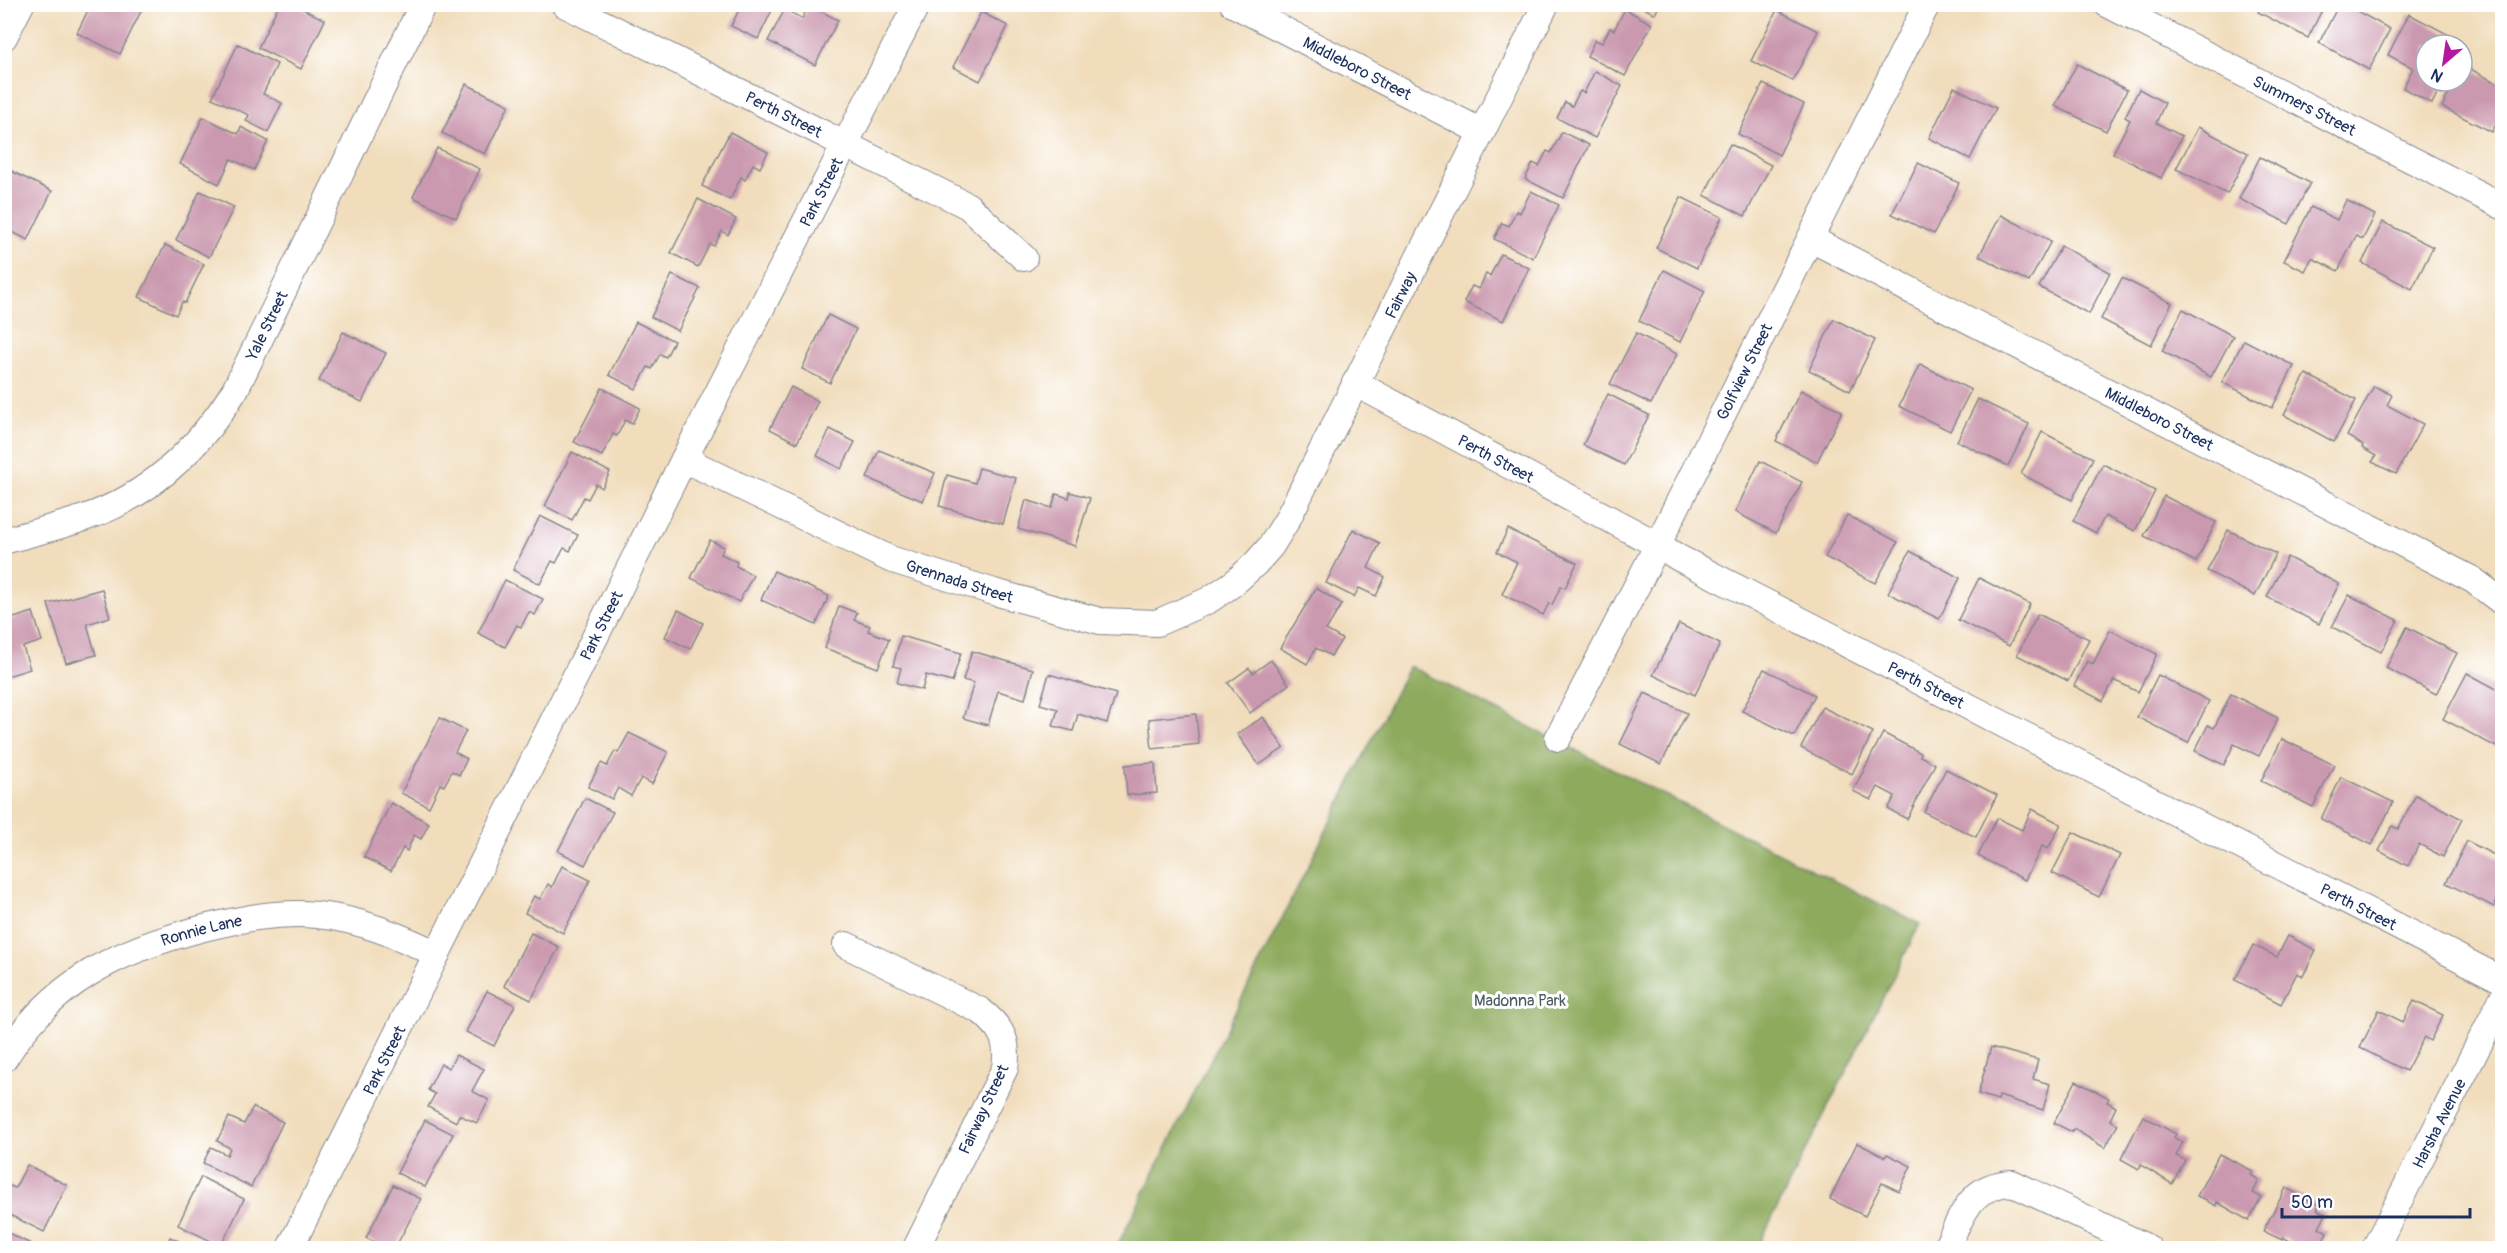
<svg xmlns="http://www.w3.org/2000/svg" width="2507" height="1253" font-family="Pangolin,sans-serif">
<rect width="100%" height="100%" fill="#fff"/>
<filter id="ink" filterUnits="userSpaceOnUse"><feTurbulence type="fractalNoise" baseFrequency=".0167" numOctaves="2"/><feDisplacementMap in="SourceGraphic" scale="12" xChannelSelector="R" yChannelSelector="G"/><feConvolveMatrix kernelMatrix="1 2 1 2 8 2 1 2 1" color-interpolation-filters="sRGB"/></filter>
<filter id="wash" filterUnits="userSpaceOnUse"><feTurbulence type="fractalNoise" baseFrequency=".008" numOctaves="4" result="noise"/><feDisplacementMap in="SourceGraphic" scale="24" xChannelSelector="R" yChannelSelector="G"/><feGaussianBlur stdDeviation="1.35" result="paint"/><feColorMatrix in="noise" values="0 0 0 0 0 0 0 0 0 0 0 0 0 0 0 0 0 1.4 0 .05"/><feComposite in="paint" operator="in"/></filter>
<g filter="url(#wash)">
<rect width="100%" height="100%" fill="#f1ddbc"/>
<polygon fill="#8eaa5d" stroke="#546c5e" stroke-width="1.5" points="1409,666 1920,924 1757,1248 1116,1248"/>
<g id="blocks">
<g fill="#cb99af">
<polygon points="91,4 144,5 120,54 77,33"/>
<polygon points="279,4 293,4 325,20 301,69 258,48"/>
<polygon points="742,4 762,4 772,10 758,39 731,26"/>
<polygon points="1636,4 1660,4 1655,14"/>
<polygon points="2262,4 2325,4 2308,38 2258,12"/>
<polygon points="2339,4 2344,4 2390,29 2369,70 2319,43"/>
<polygon points="809,5 838,20 815,65 768,41 785,9 802,19"/>
<polygon points="1625,9 1652,24 1625,76 1587,56 1595,40 1602,43 1610,28 1614,30"/>
<polygon points="1777,10 1818,31 1793,81 1751,61"/>
<polygon points="981,12 1008,26 980,81 953,67"/>
<polygon points="2409,14 2457,39 2454,45 2426,45 2426,81 2443,81 2432,104 2403,88 2413,68 2388,55"/>
<polygon points="238,44 277,64 263,94 282,103 268,132 246,121 249,115 212,98"/>
<polygon points="2077,64 2127,90 2106,131 2055,106"/>
<polygon points="2463,65 2502,86 2502,112 2492,132 2442,107 2455,81 2462,81"/>
<polygon points="1595,71 1622,86 1595,138 1557,118 1565,102 1572,106 1580,91 1584,93"/>
<polygon points="466,84 509,105 485,154 442,133"/>
<polygon points="1763,84 1804,104 1779,155 1738,134"/>
<polygon points="1954,87 1996,108 1970,159 1929,138"/>
<polygon points="2139,89 2165,103 2156,123 2182,136 2161,178 2113,153 2130,120 2125,117"/>
<polygon points="203,117 238,134 241,127 268,141 254,170 231,159 219,184 180,164"/>
<polygon points="2198,127 2248,153 2227,194 2176,169"/>
<polygon points="730,132 768,152 760,168 753,164 745,180 741,177 730,200 702,186"/>
<polygon points="1562,132 1589,145 1563,198 1525,179 1533,163 1539,166 1547,151 1551,153"/>
<polygon points="1730,144 1771,165 1745,216 1704,195"/>
<polygon points="437,148 480,169 456,218 413,197"/>
<polygon points="2260,157 2310,183 2289,224 2239,199"/>
<polygon points="1918,163 1959,183 1934,234 1892,214"/>
<polygon points="9,170 52,191 28,240 4,228 4,179"/>
<polygon points="200,191 234,207 209,257 176,240"/>
<polygon points="1531,191 1559,205 1533,258 1494,239 1502,223 1509,226 1516,211 1520,213"/>
<polygon points="1681,197 1722,217 1697,268 1656,248"/>
<polygon points="698,199 736,219 728,235 722,231 714,246 710,244 698,267 671,253"/>
<polygon points="2346,200 2375,215 2363,239 2356,236 2338,271 2312,258 2305,271 2284,261 2311,207 2337,220"/>
<polygon points="2001,215 2051,241 2029,282 1979,256"/>
<polygon points="2383,222 2433,247 2412,289 2362,263"/>
<polygon points="165,245 204,264 185,303 182,302 176,315 139,297"/>
<polygon points="2061,246 2110,272 2089,314 2039,287"/>
<polygon points="1501,254 1529,268 1503,321 1464,302 1472,286 1479,289 1486,274 1490,276"/>
<polygon points="1664,270 1705,291 1680,342 1639,321"/>
<polygon points="672,275 700,288 678,331 651,317"/>
<polygon points="2122,278 2172,303 2151,345 2101,319"/>
<polygon points="2183,309 2233,336 2211,377 2162,351"/>
<polygon points="828,315 856,329 830,383 802,369"/>
<polygon points="1834,319 1875,340 1850,391 1809,370"/>
<polygon points="636,322 674,341 666,357 660,354 652,369 648,367 636,389 609,375"/>
<polygon points="343,332 386,353 362,402 319,381"/>
<polygon points="1636,333 1677,354 1651,404 1610,384"/>
<polygon points="2244,340 2294,366 2272,408 2222,382"/>
<polygon points="1920,364 1971,390 1950,431 1899,406"/>
<polygon points="2306,374 2356,400 2334,442 2284,415"/>
<polygon points="2374,386 2392,395 2387,405 2423,424 2396,474 2372,462 2376,456 2362,448 2363,445 2347,436"/>
<polygon points="791,387 818,401 797,443 770,429"/>
<polygon points="602,388 640,408 632,424 625,420 617,436 613,434 602,456 574,442"/>
<polygon points="1801,390 1842,411 1817,462 1776,441"/>
<polygon points="1608,394 1649,415 1624,465 1583,445"/>
<polygon points="1978,399 2029,424 2008,466 1957,441"/>
<polygon points="830,429 855,442 841,469 817,456"/>
<polygon points="2042,432 2093,458 2072,500 2021,474"/>
<polygon points="879,450 935,473 923,501 867,478"/>
<polygon points="572,452 610,472 602,488 596,484 588,499 584,497 572,520 545,506"/>
<polygon points="1760,461 1802,482 1776,533 1735,512"/>
<polygon points="2103,464 2155,491 2135,531 2105,516 2096,533 2073,521"/>
<polygon points="979,468 1016,478 1003,524 939,506 947,475 975,483"/>
<polygon points="1070,492 1090,498 1075,546 1018,529 1026,500 1052,508 1056,494 1069,498"/>
<polygon points="2164,496 2216,522 2196,562 2144,536"/>
<polygon points="1847,515 1898,542 1875,583 1825,557"/>
<polygon points="540,516 578,535 570,551 564,548 556,563 552,561 540,584 513,570"/>
<polygon points="1353,529 1380,543 1368,568 1385,577 1376,596 1359,588 1354,597 1326,583"/>
<polygon points="1508,529 1577,563 1565,588 1561,586 1552,605 1549,603 1543,615 1502,594 1517,562 1497,552"/>
<polygon points="2228,530 2276,554 2255,596 2207,571"/>
<polygon points="710,540 724,547 721,554 737,562 736,566 753,575 739,602 691,578"/>
<polygon points="1910,551 1960,578 1939,619 1888,593"/>
<polygon points="2287,557 2339,584 2319,624 2267,597"/>
<polygon points="774,571 829,596 816,625 761,600"/>
<polygon points="1979,578 2030,604 2009,646 1958,620"/>
<polygon points="505,580 543,599 535,615 529,612 521,627 517,625 505,647 478,633"/>
<polygon points="1316,588 1342,604 1326,630 1342,639 1331,656 1316,648 1307,664 1280,648"/>
<polygon points="102,589 110,617 87,624 96,655 66,663 48,604"/>
<polygon points="2349,595 2398,620 2381,652 2332,627"/>
<polygon points="839,606 857,613 854,620 870,626 868,631 889,639 878,668 825,648"/>
<polygon points="678,610 703,623 690,649 665,637"/>
<polygon points="33,612 42,641 23,647 30,669 4,677 4,621"/>
<polygon points="2038,614 2089,639 2068,681 2017,655"/>
<polygon points="1679,624 1720,644 1695,695 1653,675"/>
<polygon points="2407,627 2457,653 2436,694 2386,668"/>
<polygon points="2110,630 2157,654 2138,692 2114,680 2103,701 2074,686 2087,661 2093,664"/>
<polygon points="901,636 961,653 952,682 926,675 922,690 897,683 901,668 893,666"/>
<polygon points="972,651 1033,669 1025,699 998,691 988,725 963,718 974,683 963,680"/>
<polygon points="1271,660 1289,684 1250,713 1228,683 1249,668 1253,673"/>
<polygon points="1764,669 1815,695 1794,736 1742,711"/>
<polygon points="2467,673 2502,692 2502,739 2498,748 2443,719"/>
<polygon points="1049,674 1116,694 1107,723 1078,714 1073,731 1053,726 1058,709 1040,704"/>
<polygon points="2158,675 2209,701 2188,743 2137,717"/>
<polygon points="1645,693 1687,713 1661,764 1620,744"/>
<polygon points="2231,694 2278,718 2259,756 2234,744 2224,765 2195,751 2208,725 2214,728"/>
<polygon points="1822,707 1873,732 1852,774 1801,748"/>
<polygon points="1196,714 1199,744 1152,749 1149,719"/>
<polygon points="1263,717 1284,748 1259,765 1237,734"/>
<polygon points="440,718 466,731 455,752 467,759 459,775 452,771 444,786 440,784 429,807 401,793"/>
<polygon points="629,733 668,752 652,784 641,778 631,796 618,788 612,799 588,787 601,763 607,766 615,751 618,753"/>
<polygon points="1883,733 1921,753 1920,756 1935,764 1907,819 1888,809 1895,796 1878,787 1871,800 1853,791"/>
<polygon points="2282,739 2334,765 2313,807 2261,781"/>
<polygon points="1155,763 1157,793 1127,795 1125,765"/>
<polygon points="1946,769 1997,795 1976,837 1924,812"/>
<polygon points="2341,777 2393,802 2372,845 2321,819"/>
<polygon points="2416,795 2462,819 2443,857 2419,844 2408,866 2379,851 2392,826 2398,829"/>
<polygon points="585,798 613,812 585,865 558,851"/>
<polygon points="391,803 429,823 421,839 414,835 407,851 403,848 391,871 364,857"/>
<polygon points="2032,809 2061,824 2048,849 2042,846 2025,880 1978,856 1997,818 2022,830"/>
<polygon points="2073,832 2120,855 2099,897 2052,873"/>
<polygon points="2467,841 2502,859 2502,890 2494,907 2446,883"/>
<polygon points="562,866 590,880 563,933 525,913 534,896 540,899 548,884 552,887"/>
<polygon points="531,933 559,947 531,1000 504,986"/>
<polygon points="2288,936 2316,950 2303,976 2297,973 2281,1004 2235,980 2253,945 2277,957"/>
<polygon points="487,991 515,1005 494,1046 466,1032"/>
<polygon points="2414,1001 2443,1015 2430,1041 2424,1037 2406,1071 2360,1048 2379,1010 2403,1022"/>
<polygon points="1991,1047 2038,1060 2033,1079 2050,1084 2043,1110 1999,1096 1998,1100 1978,1094"/>
<polygon points="456,1055 484,1069 472,1091 489,1100 477,1123 459,1115 456,1122 428,1107 435,1094 428,1090 441,1064 449,1068"/>
<polygon points="2076,1081 2109,1098 2107,1102 2116,1107 2110,1120 2118,1124 2105,1148 2074,1129 2072,1132 2054,1123"/>
<polygon points="253,1107 283,1122 251,1187 203,1163 211,1147 227,1155 230,1148 217,1141 229,1117 244,1124"/>
<polygon points="2143,1116 2176,1134 2174,1138 2183,1142 2176,1156 2185,1160 2172,1184 2141,1165 2139,1169 2121,1159"/>
<polygon points="425,1120 453,1134 425,1187 397,1173"/>
<polygon points="1857,1143 1885,1157 1887,1154 1911,1166 1899,1191 1882,1183 1865,1216 1830,1199"/>
<polygon points="2219,1154 2253,1171 2251,1175 2259,1180 2253,1193 2261,1197 2249,1221 2217,1202 2216,1206 2197,1196"/>
<polygon points="27,1165 67,1185 44,1232 4,1212 4,1192 8,1185 15,1188"/>
<polygon points="201,1177 244,1199 221,1246 178,1225"/>
<polygon points="393,1185 421,1199 395,1248 386,1248 366,1238"/>
<polygon points="2286,1188 2319,1205 2317,1210 2326,1214 2319,1227 2327,1232 2319,1248 2301,1248 2283,1237 2282,1240 2263,1231"/>
<polygon points="4,1231 39,1248 4,1248"/>
<polygon points="170,1237 194,1248 164,1248"/>
</g>
</g>
</g>
<g filter="url(#ink)">
<use href="#blocks" fill-opacity="0" stroke="#86868d" stroke-width="1.5"/>
<g fill="none" stroke-linecap="round" stroke-linejoin="round">
<defs>
<g id="street">
<path id="s1" d="M564,4l404,202 56,52"/>
<path id="s2" d="M1233,4l249,128"/>
<path id="s3" d="M2107,4l395,202"/>
<polyline points="4,37 21,4"/>
<path id="s4" d="M1811,239l662,341 29,22"/>
<path id="s5" d="M1355,383l303,162 21,13 823,422"/>
<path id="s6" d="M684,459l206,100 104,33 106,29 57,2 52,-23 25,-17 22,-20 15,-17 16,-26 259,-516"/>
<path id="s7" d="M4,541c27,-8 54,-14 80,-23 66,-22 115,-70 151,-128l188,-386"/>
<path id="s8" d="M1558,738l87,-168 282,-566"/>
<path d="M846,945l135,66c21,17 28,30 24,57l-89,180"/>
<path id="s9" d="M4,1059c48,-78 115,-109 200,-131 37,-9 75,-17 113,-13 43,4 82,21 120,39"/>
<path id="s10" d="M290,1248l394,-789 233,-455"/>
<path d="M1946,1248c17,-33 23,-63 66,-65l136,65"/>
<path id="s11" d="M2375,1248l127,-249"/>
</g>
</defs>
<use href="#street" stroke="#86868d" stroke-width="28"/>
<use href="#street" stroke="#fff" stroke-width="26"/>
</g>
</g>
<g text-anchor="middle" stroke-width="6" stroke-linejoin="round" paint-order="stroke">
<g font-size="16" fill="#1b2f5e" stroke="#fff">
<text dy="6" stroke="none"><textPath href="#s2" startOffset="140">Middleboro Street</textPath></text>
<text dy="6" stroke="none"><textPath href="#s3" startOffset="222">Summers Street</textPath></text>
<text dy="6" stroke="none"><textPath href="#s1" startOffset="246">Perth Street</textPath></text>
<text dy="6" stroke="none"><textPath href="#s10" startOffset="1182">Park Street</textPath></text>
<text dy="6" stroke="none"><textPath href="#s6" startOffset="927">Fairway</textPath></text>
<text dy="6" stroke="none"><textPath href="#s7" startOffset="357">Yale Street</textPath></text>
<text dy="6" stroke="none"><textPath href="#s8" startOffset="411">Golfview Street</textPath></text>
<text dy="6" stroke="none"><textPath href="#s4" startOffset="392">Middleboro Street</textPath></text>
<text dy="6" stroke="none"><textPath href="#s5" startOffset="160">Perth Street</textPath></text>
<text dy="6" stroke="none"><textPath href="#s6" startOffset="302">Grennada Street</textPath></text>
<text dy="6" stroke="none"><textPath href="#s10" startOffset="696">Park Street</textPath></text>
<text dy="6" stroke="none"><textPath href="#s5" startOffset="646">Perth Street</textPath></text>
<text dy="6" stroke="none"><textPath href="#s5" startOffset="1132">Perth Street</textPath></text>
<text dy="6" stroke="none"><textPath href="#s9" startOffset="243">Ronnie Lane</textPath></text>
<text dy="6" stroke="none"><textPath href="#s10" startOffset="210">Park Street</textPath></text>
<text transform="translate(983 1109) rotate(-65)" y="6">Fairway Street</text>
<text dy="6" stroke="none"><textPath href="#s11" startOffset="140">Harsha Avenue</textPath></text>
</g>
<g font-size="16" fill="#495c61" stroke="#fff">
<text x="1520" y="1006">Madonna Park</text>
</g>
</g>
<rect width="2507" height="1253" fill="none" stroke="#fff" stroke-width="24"/>
<g transform="translate(2444 63) rotate(209)"><circle r="28" fill="#ffffff" stroke="#a4acbf" stroke-width="1.5"/>
<path d="M0-4.5L10 22L0 15L-10 22Z" fill="#b5179e"/>
<text y="-9" font-size="16" font-weight="bold" text-anchor="middle" fill="#1b2f5e">N</text>
</g>
<path d="M2282 1208v9h188v-9" fill="none" stroke="#1b2f5e" stroke-width="3"/>
<text x="2291" y="1208" font-size="18" fill="#1b2f5e" stroke="#ffffff" stroke-width="4.5" paint-order="stroke">50 m</text>
</svg>
